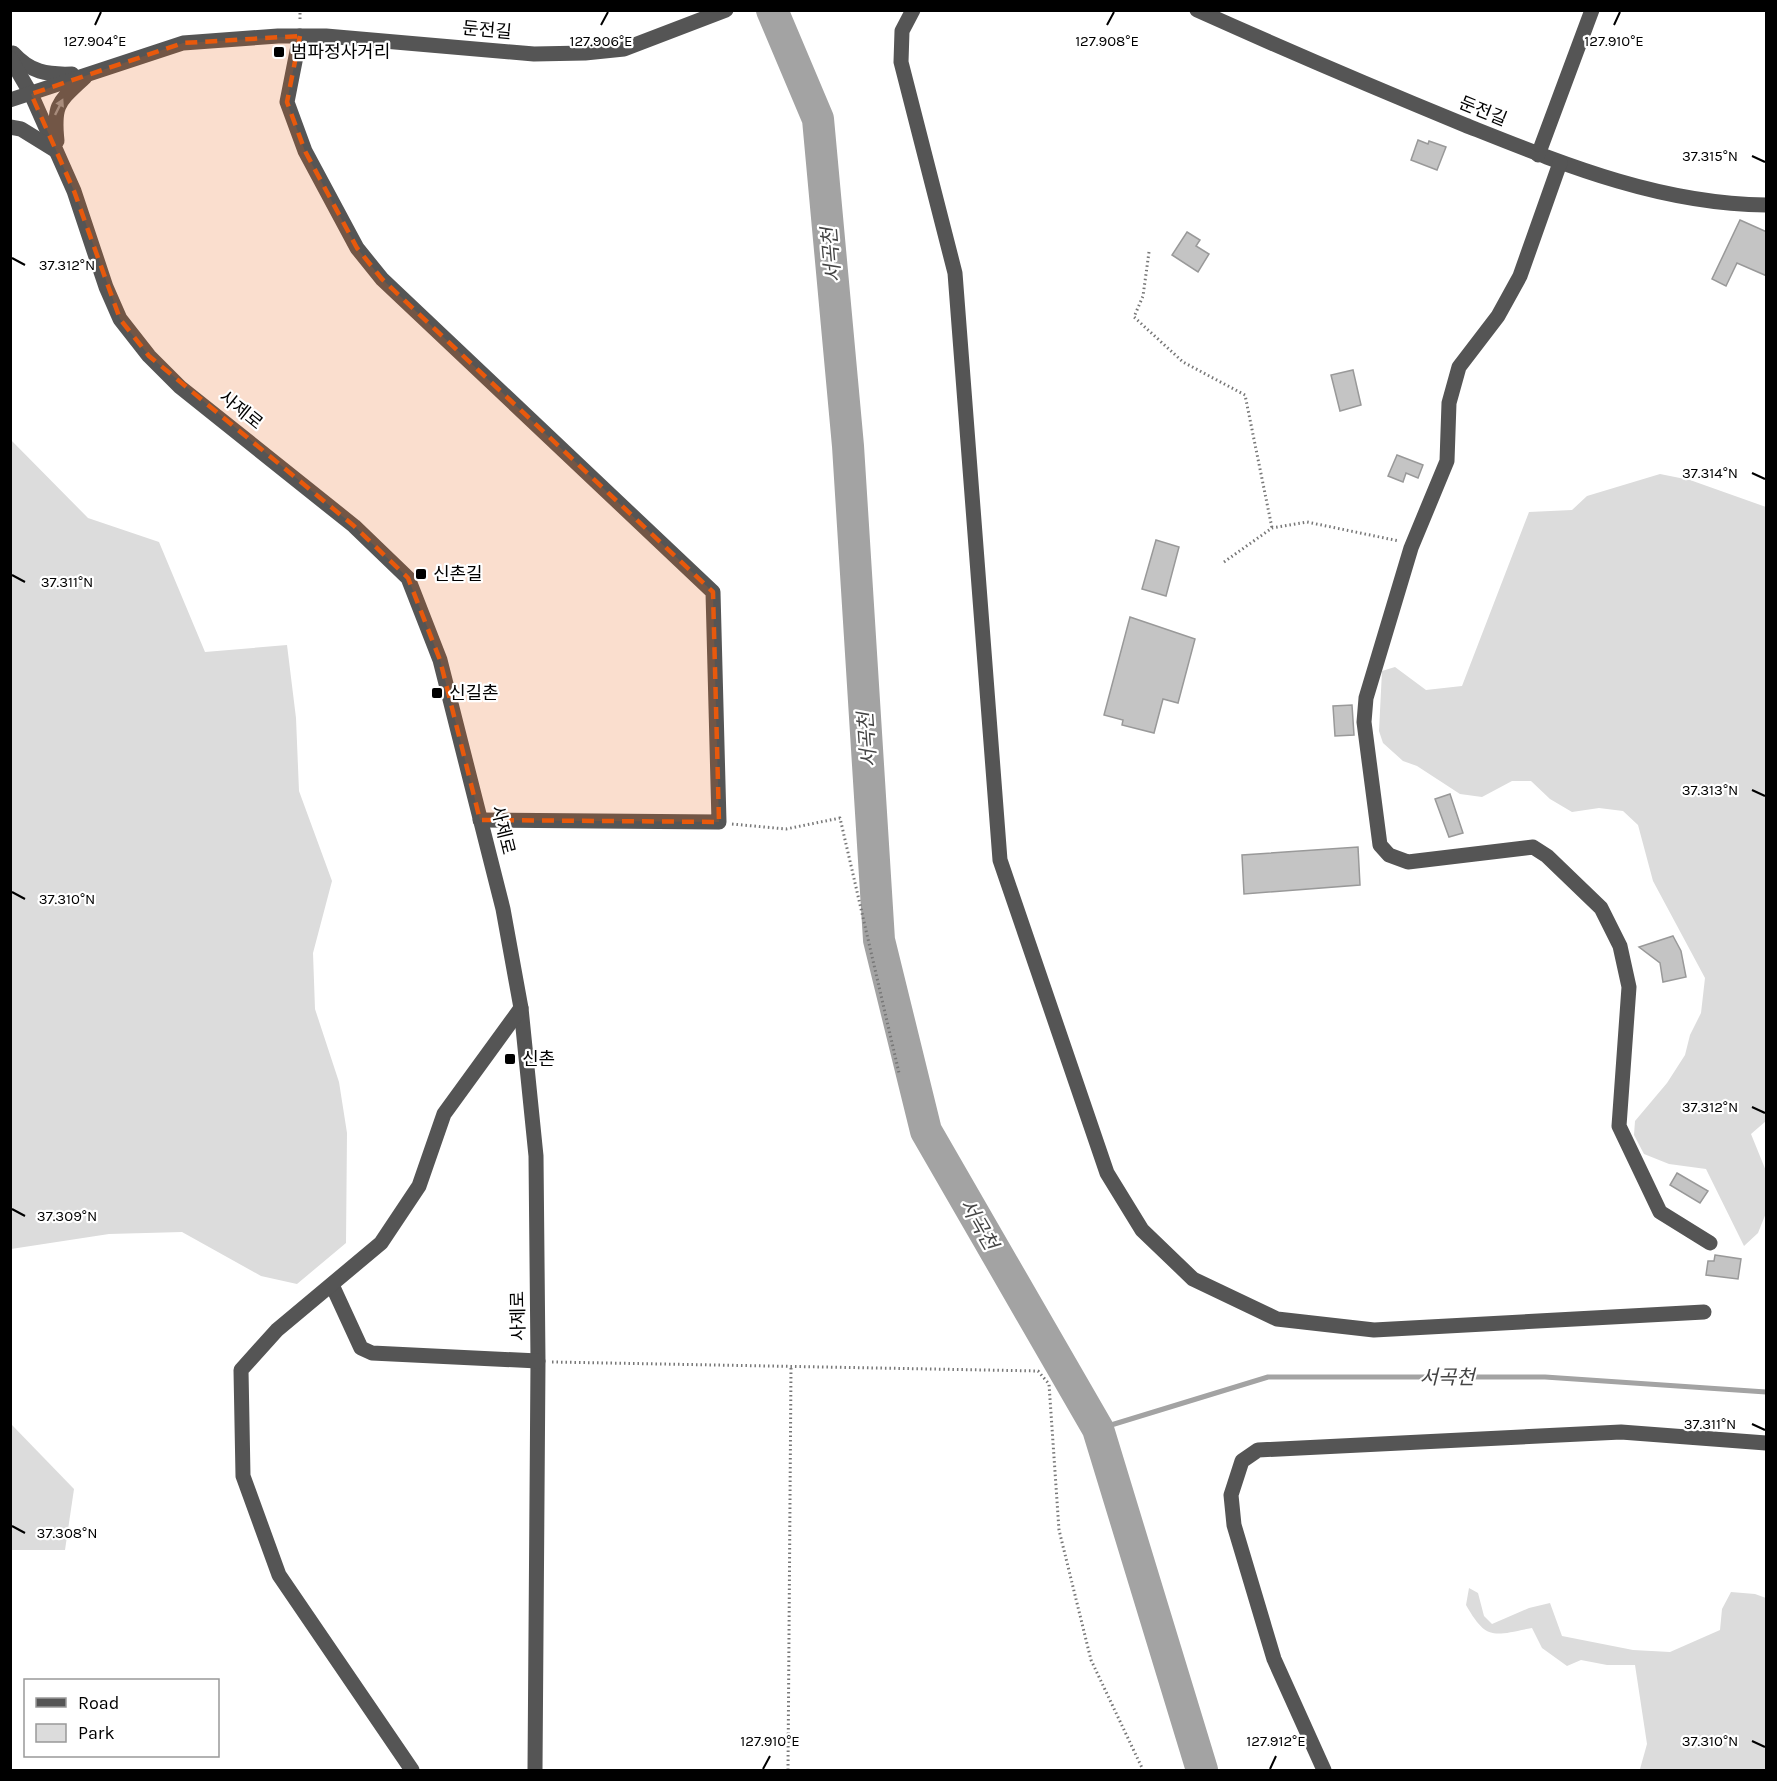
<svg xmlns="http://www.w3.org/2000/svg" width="1777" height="1781" font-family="Karla,'Noto Sans KR',sans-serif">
<rect width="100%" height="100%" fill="#fff"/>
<g fill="#dcdcdc">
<polygon points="10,439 88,518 159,542 205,652 287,645 296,718 299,791 332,881 313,953 315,1009 339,1082 347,1133 346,1243 297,1284 261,1276 182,1232 109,1234 11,1249"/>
<polygon points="1660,474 1690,480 1766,507 1766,1121 1751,1134 1766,1171 1766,1213 1758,1233 1744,1246 1706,1169 1669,1164 1644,1154 1634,1135 1635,1121 1667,1083 1685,1055 1690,1035 1701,1013 1705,978 1653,881 1638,825 1623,811 1599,808 1572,812 1550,799 1531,781 1512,781 1482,797 1460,794 1417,766 1403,761 1383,743 1379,731 1382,671 1395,667 1426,690 1462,686 1529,512 1572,510 1587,496"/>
<polygon points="11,1424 74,1489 65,1550 11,1550"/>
<path d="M1469,1588l9,5 6,23 8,8 37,-16 21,-5 12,33 71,14 37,2 50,-22 2,-21 9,-17 24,2 11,4v172l-126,-1 7,-25 -12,-79h-28l-26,-5 -14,6 -25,-18 -10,-20c-38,7 -45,14 -66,-23z"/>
</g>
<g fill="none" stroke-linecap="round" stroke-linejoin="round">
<polyline stroke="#a3a3a3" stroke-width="5" points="1098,1429 1268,1377 1545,1377 1766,1392"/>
<polyline stroke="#a3a3a3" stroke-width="32" points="772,10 818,119 848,446 879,940 926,1131 1098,1429 1202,1770"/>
</g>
<g fill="#c4c4c4" stroke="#999" stroke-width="1.5">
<polygon points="1418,140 1428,144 1429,141 1446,147 1437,170 1411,160"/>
<polygon points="1740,220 1767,232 1767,276 1737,263 1726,286 1712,279"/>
<polygon points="1187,232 1200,240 1196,246 1209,254 1198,272 1172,255"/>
<polygon points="1353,370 1361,405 1340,411 1331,375"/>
<polygon points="1397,455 1423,465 1418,478 1406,473 1403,482 1388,476"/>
<polygon points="1156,540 1179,547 1166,596 1142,589"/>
<polygon points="1130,617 1195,639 1178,703 1163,699 1154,733 1122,725 1123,720 1104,715"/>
<polygon points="1352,705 1354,735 1335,736 1333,706"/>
<polygon points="1450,794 1463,833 1449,837 1435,799"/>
<polygon points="1358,847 1360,885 1244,894 1242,855"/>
<polygon points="1673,936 1681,951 1686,977 1663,982 1660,963 1639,947"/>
<polygon points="1677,1173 1708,1191 1700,1203 1670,1185"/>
<polygon points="1715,1255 1741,1259 1738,1279 1706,1275 1708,1261 1714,1261"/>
</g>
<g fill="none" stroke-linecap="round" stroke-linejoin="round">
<g stroke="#777" stroke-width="3" stroke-dasharray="1.5 3" stroke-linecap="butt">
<polyline points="300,19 300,10"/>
<polyline points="1149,252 1143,296 1134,317 1183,362 1245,395 1272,528"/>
<polyline points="1224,562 1272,528 1307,522 1399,541"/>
<polyline points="732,824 786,829 840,818 899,1073"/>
<polyline points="552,1362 1038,1371 1049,1384 1059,1530 1091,1660 1143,1770"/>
<polyline points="788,1770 791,1367"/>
</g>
<g stroke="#555" stroke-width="15">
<polyline points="913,10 902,31 901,62 955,273 1000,860 1107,1173 1142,1230 1193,1279 1277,1319 1374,1330 1704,1312"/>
<path d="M1197,10c89,40 178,78 268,115 98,39 194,79 301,80"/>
<polyline points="300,36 287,102 305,151 357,248 382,279 713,592 719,822 480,820"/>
<path d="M13,53c17,19 34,22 59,21"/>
<polyline points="10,58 31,94 74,191 106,287 120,319 149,356 180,387 354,526 408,578 440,660 503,909 521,1008 536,1156 538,1361 535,1770"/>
<polyline points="10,100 183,43 278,36 326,36 534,54 585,53 624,49 726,10"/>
<polyline points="10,127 21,129 55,150"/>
<path d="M57,141c-4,-38 2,-39 28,-64"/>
<polyline points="1538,155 1592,10"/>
<polyline points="1560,163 1520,276 1498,316 1459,367 1449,403 1447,461 1411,548 1366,698 1364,722 1380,845 1389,855 1408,862 1533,847 1547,856 1601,908 1620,946 1629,987 1619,1126 1660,1212 1710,1243"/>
<polyline points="332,1285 361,1348 372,1353 538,1361"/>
<polyline points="412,1770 279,1575 243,1476 241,1370 277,1330 381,1243 419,1186 444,1114 521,1008"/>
<polyline points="1324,1770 1274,1659 1234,1525 1231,1495 1242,1461 1258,1450 1621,1432 1766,1443"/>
</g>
</g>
<defs><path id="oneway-solid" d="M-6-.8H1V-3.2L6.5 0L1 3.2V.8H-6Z" transform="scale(1.5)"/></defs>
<use fill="#999" href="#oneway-solid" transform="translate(59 107) rotate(-64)"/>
<path fill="#e8590c" fill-opacity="0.2" stroke="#e8590c" stroke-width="4.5" stroke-dasharray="12 8" stroke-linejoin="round" d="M300,36l-13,66 18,49 52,97 25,31 331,313 6,230 -239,-2 -40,-160 -32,-82 -54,-52 -205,-170 -29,-37 -46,-128 -43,-97 152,-51z"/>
<path fill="none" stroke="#000" stroke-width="2" d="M95,25l6,-13M601,25l7,-13M1107,25l7,-13M1614,25l6,-13M1752,156l13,6M12,258l13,7M1752,473l13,6M12,575l13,7M1752,790l13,6M12,892l13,7M1752,1107l13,6M12,1209l13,7M1752,1424l13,6M12,1526l13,7M1752,1741l13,6M763,1769l7,-13M1270,1769l6,-13"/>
<g fill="#000" stroke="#fff" stroke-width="2">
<rect x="273" y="46" width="12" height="12" rx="3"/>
<rect x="415" y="568" width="12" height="12" rx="3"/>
<rect x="431" y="687" width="12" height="12" rx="3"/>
<rect x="504" y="1053" width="12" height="12" rx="3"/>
</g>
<g text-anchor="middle" stroke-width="4.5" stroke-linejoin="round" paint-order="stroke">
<g font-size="18" fill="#000" stroke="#fff">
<text transform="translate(487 30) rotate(5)" y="6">둔전길</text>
<text transform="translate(1483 111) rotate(22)" y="6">둔전길</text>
<text transform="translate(241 410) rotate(39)" y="6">사제로</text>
<text transform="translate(503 830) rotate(76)" y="6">사제로</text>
<text transform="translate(518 1316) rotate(-91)" y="6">사제로</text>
</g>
<g font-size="18" fill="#000" stroke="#fff" text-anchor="start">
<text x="291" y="58">범파정사거리</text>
<text x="433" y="580">신촌길</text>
<text x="449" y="699">신길촌</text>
<text x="522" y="1065">신촌</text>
</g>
<g font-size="20" font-style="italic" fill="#444" stroke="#fff">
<text transform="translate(831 255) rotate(-95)" y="7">서곡천</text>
<text transform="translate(867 740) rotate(-94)" y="7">서곡천</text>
<text transform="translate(979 1224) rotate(60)" y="7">서곡천</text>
<text x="1447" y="1384">서곡천</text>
</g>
</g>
<g font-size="15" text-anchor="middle" fill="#000" stroke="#fff" stroke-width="4.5" stroke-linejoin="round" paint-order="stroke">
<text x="95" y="46">127.904°E</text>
<text x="601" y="46">127.906°E</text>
<text x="1107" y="46">127.908°E</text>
<text x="1614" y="46">127.910°E</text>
<text x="1710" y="161">37.315°N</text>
<text x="67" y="270">37.312°N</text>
<text x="1710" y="478">37.314°N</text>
<text x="67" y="587">37.311°N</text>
<text x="1710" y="795">37.313°N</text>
<text x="67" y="904">37.310°N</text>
<text x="1710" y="1112">37.312°N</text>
<text x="67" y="1221">37.309°N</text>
<text x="1710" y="1429">37.311°N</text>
<text x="67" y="1538">37.308°N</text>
<text x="770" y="1746">127.910°E</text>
<text x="1276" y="1746">127.912°E</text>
<text x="1710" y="1746">37.310°N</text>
</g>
<rect width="1777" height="1781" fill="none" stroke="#000000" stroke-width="24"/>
<rect x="24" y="1679" width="195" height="78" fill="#ffffff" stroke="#999999" stroke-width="1.5"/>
<rect x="36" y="1698" width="30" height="9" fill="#555555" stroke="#999999" stroke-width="1.5"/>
<text x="78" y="1709" font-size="18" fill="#000000">Road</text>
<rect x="36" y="1724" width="30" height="18" fill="#dcdcdc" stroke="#999999" stroke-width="1.5"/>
<text x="78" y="1739" font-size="18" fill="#000000">Park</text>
</svg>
